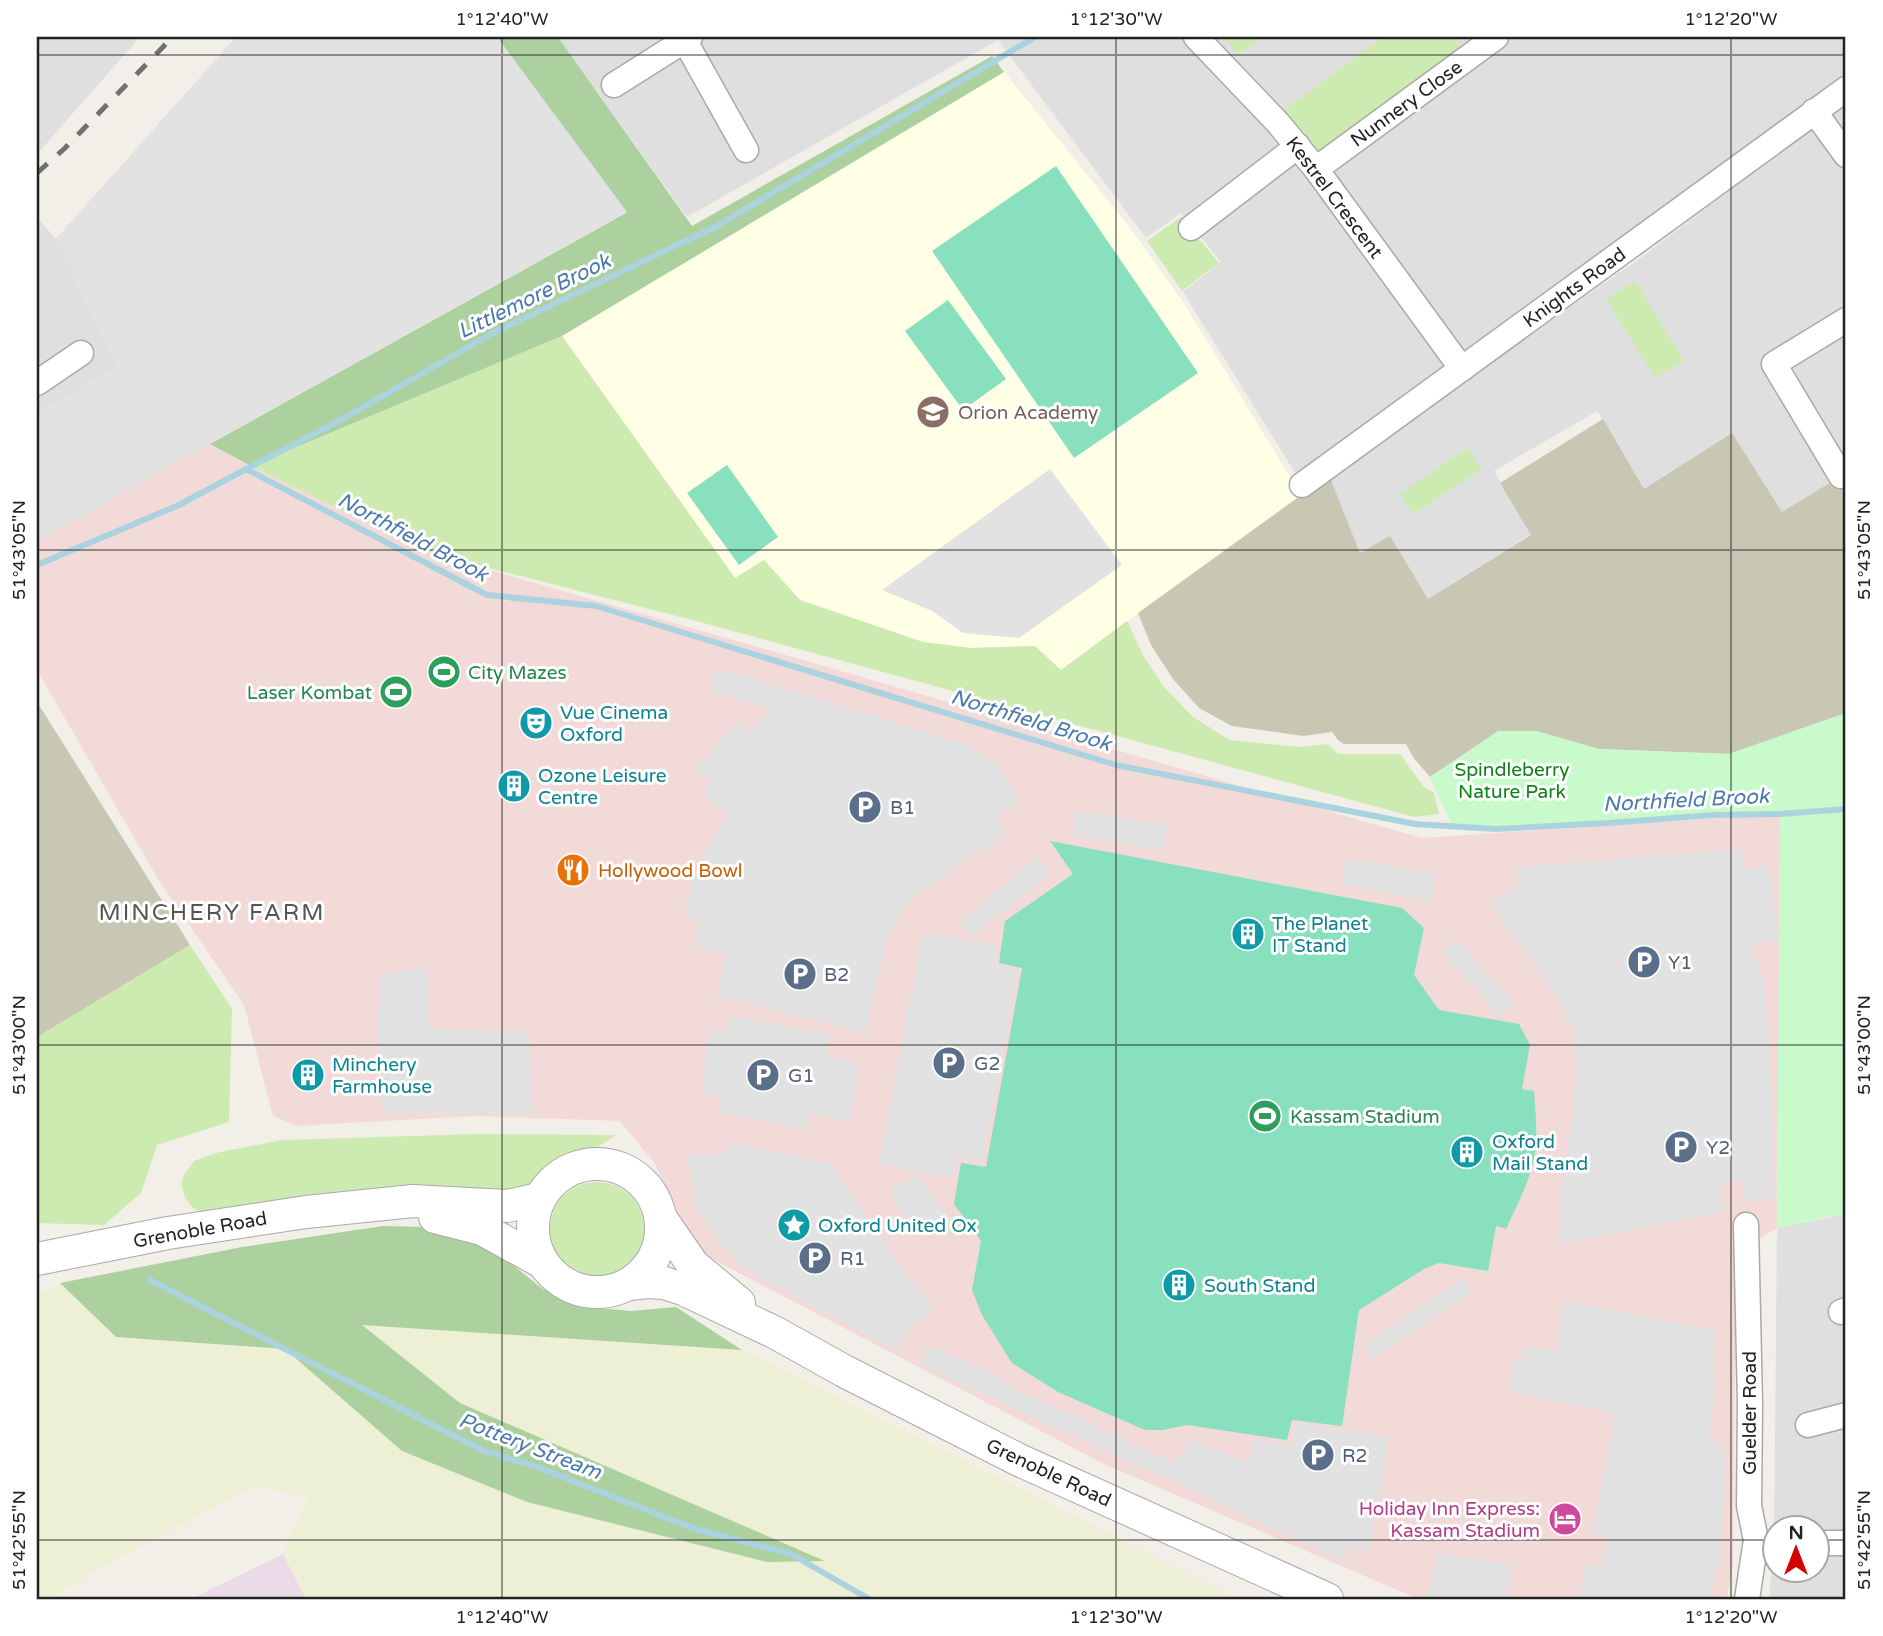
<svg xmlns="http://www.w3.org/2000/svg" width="1883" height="1636" font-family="'Varela Round',sans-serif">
<rect width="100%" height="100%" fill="#f2efe9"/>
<g fill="#e0dfdf" fill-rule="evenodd">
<polygon points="37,37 140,37 37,154"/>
<polygon points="558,37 1846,37 1846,74 1302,484 1183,292 1221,262 1181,213 1146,238 998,40 687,217"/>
<polygon points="1846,103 1846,473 1782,512 1732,433 1644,490 1597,411 1494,471 1531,534 1428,599 1390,537 1360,553 1329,475 1639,259 1812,128"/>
<polygon points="37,217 56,239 119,366 37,415"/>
<path d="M1846,1214v385h-77l5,-52 3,-319zM1774,1528h42v42h-42z"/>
</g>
<polygon fill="#f2dad9" points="236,37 497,37 211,444 251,466 427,552 1422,838 1780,814 1777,1228 1736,1254 1733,1564 1727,1599 1418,1599 1106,1465 695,1250 655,1164 620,1121 476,1116 295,1126 273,1116 244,1005 158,879 37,670 37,415 119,365 56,239"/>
<polygon fill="#ebdbe8" points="283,1554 306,1599 191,1599"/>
<polygon fill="#ffffe5" points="1004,72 1130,228 1185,305 1301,495 1061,670 1035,646 971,648 923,642 800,600 764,560 735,578 562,336"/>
<g fill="#c7c7b4">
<polygon points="1603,419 1644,489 1732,433 1782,512 1841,476 1846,478 1846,713 1729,754 1599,749 1536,731 1499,731 1430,777 1413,757 1406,744 1344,744 1338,740 1332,732 1304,736 1232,726 1199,708 1173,679 1151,645 1138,613 1329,475 1360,553 1390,536 1428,599 1531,535 1500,483"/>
<polygon points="37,702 190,945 37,1037"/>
</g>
<polygon fill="#eef0d5" points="60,1283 116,1337 285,1349 402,1451 527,1502 767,1562 823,1560 460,1403 361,1324 739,1348 1238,1599 306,1599 283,1554 308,1497 254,1487 109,1563 48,1599 37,1599 37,1294"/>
<g fill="#cdebb0">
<polygon points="1223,37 1263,37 1239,54"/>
<polygon points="1383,37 1453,37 1464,52 1317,162 1279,114"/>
<polygon points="1181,217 1219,263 1182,291 1147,241"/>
<polygon points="1635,281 1684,361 1655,378 1606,299"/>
<polygon points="562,336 735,578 764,560 800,600 923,642 971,648 1035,646 1061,670 1127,621 1143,655 1164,687 1193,717 1230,740 1299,747 1328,744 1338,754 1400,754 1423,786 1434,793 1439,814 1414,817 700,622 427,552 251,466"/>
<polygon points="1467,448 1482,469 1413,514 1400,494"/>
<polygon points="190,945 232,1009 229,1122 157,1145 141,1193 104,1225 37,1223 37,1037"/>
<polygon points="476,1134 616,1135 597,1147 568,1157 545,1177 537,1187 521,1192 342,1193 199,1212 191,1206 185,1197 181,1184 184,1175 194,1161 216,1153 282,1140"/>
<circle cx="597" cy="1229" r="47"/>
</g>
<g fill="#add19e">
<polygon points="497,37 558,37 692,226 992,56 1004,72 562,336 251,466 210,444 626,213"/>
<polygon points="383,1226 431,1227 487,1244 544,1290 591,1307 631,1311 676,1307 742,1350 362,1325 460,1403 825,1561 767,1562 527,1502 402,1451 285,1349 116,1337 60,1283 242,1247"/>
</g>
<polygon fill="#c8facc" points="1846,713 1846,1213 1777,1228 1780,815 1713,815 1609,823 1496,829 1452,826 1430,777 1498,731 1536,731 1599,749 1729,754"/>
<g fill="#88e0be">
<polygon points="1056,166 1198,373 1074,458 932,251"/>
<polygon points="948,300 1006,379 963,410 905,331"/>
<polygon points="727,465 778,537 739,565 687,493"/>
<path d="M1050,841l352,67 22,20 -10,47 25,35 80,14 11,21 -8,44 12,2c1,16 3,33 2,50 -1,31 -17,60 -30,88l-10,-3 -8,45 -49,-8 -15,6 -65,41 -17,116 -50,-6 -5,20 -100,-15 -24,5h-18l-87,-38 -46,-29 -30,-48 -10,-25 9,-49 -27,-37 7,-41 25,4 36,-199 -23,-5 6,-42 68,-47z"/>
</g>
<g fill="#e2e2e2">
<polygon points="236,37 497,37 627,212 157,473 37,543 37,415 119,365 56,239"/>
<polygon points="1050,469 1122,565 1019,638 963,633 932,611 882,590"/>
<polygon points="718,668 963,744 996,765 1021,801 997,817 1007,832 916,894 902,910 894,923 887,940 865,1033 716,995 726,954 694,945 699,922 683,916 694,875 727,813 702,796 711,782 695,770 740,720 751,731 764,718 768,709 711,690"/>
<polygon points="1076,810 1168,825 1164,850 1072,835"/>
<polygon points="1743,849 1745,870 1769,867 1779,939 1768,941 1751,948 1763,977 1770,1054 1775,1199 1744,1199 1743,1180 1718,1185 1723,1211 1562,1244 1559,1219 1559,1208 1571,1128 1577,1060 1576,1044 1572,1026 1556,996 1490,904 1518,885 1518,867"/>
<polygon points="1038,857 1050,872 972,937 959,922"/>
<polygon points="1346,858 1436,875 1432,901 1342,884"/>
<polygon points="923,932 999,946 996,965 1018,970 982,1161 958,1157 953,1178 879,1164"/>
<polygon points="1456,938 1514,1004 1500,1016 1441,951"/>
<polygon points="427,969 428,1028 529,1032 533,1113 385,1113 378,1026 380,974"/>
<polygon points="731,1017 829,1035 826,1057 859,1063 850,1122 809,1113 806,1129 719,1113 722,1097 701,1093 709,1031 728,1033"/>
<polygon points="730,1142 830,1164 933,1311 914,1325 896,1351 748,1271 722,1245 697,1207 687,1155 726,1155"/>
<polygon points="916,1174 947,1218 920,1237 889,1193"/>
<polygon points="1462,1279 1471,1292 1372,1359 1363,1346"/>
<polygon points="1564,1301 1716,1331 1712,1379 1717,1380 1708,1430 1725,1451 1721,1557 1708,1599 1580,1599 1586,1564 1601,1567 1608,1536 1592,1532 1614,1421 1614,1413 1508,1392 1515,1358 1521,1359 1524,1346 1556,1350"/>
<polygon points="930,1346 997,1376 1019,1391 1176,1464 1191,1438 1249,1464 1254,1440 1292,1447 1296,1422 1389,1437 1369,1551 1348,1544 1344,1561 919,1364"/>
<polygon points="1437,1553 1512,1566 1507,1599 1427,1599"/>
</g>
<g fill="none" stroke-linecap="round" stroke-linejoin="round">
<g stroke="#aad3df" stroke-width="6">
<polyline points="246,469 487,595 596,606 1116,765 1415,824 1496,829 1609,823 1713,815 1780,814 1846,809"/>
<polyline points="37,565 179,505 246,469 339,421 491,334 717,226 1035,37"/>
<polyline points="150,1280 484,1451 537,1467 695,1529 791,1554 869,1599"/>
</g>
<defs>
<g id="minor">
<polyline points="1196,37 1278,123 1316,169 1462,369"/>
<polyline points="685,41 746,150"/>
<polyline points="614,85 690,37"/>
<polyline points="1814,111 1846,155"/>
<polyline points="1316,169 1496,37"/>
<polyline points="1191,228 1298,146"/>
<polyline points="37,383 81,353"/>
<polyline points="1841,476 1774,364 1846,320"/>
<polyline points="1302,485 1846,89"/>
<polyline points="1746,1225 1750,1404 1749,1506 1756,1540 1747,1599"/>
<polyline points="1841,1312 1846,1310"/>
<polyline points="1808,1425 1846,1415"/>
<polyline points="1816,1543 1846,1543"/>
</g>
<g id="tertiary">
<circle cx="597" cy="1228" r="64"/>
<polyline points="435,1217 482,1229 542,1262"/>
<polyline points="660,1217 693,1265 739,1303"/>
<polyline points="37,1259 168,1233 306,1212 413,1201 507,1206 539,1199"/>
<polyline points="630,1284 648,1282 664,1283 683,1289 776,1333 844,1371 1019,1460 1327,1599"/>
</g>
</defs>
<use href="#minor" stroke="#a9a9a9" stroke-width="27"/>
<use href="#tertiary" stroke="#a9a9a9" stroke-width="34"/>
<use href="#minor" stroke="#fff" stroke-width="24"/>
<use href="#tertiary" stroke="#fff" stroke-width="32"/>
<polyline stroke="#707070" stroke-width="5" stroke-dasharray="14 14" stroke-linecap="butt" points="37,173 64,149 163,47 172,37"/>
</g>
<path fill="none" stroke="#222" stroke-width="2" stroke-opacity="0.45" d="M502,37v1562M1116,37v1562M1731,37v1562M37,55h1809M37,550h1809M37,1045h1809M37,1540h1737M1816,1540h30"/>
<defs>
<symbol id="school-disc" viewBox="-11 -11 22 22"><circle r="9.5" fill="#8d6e63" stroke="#fff"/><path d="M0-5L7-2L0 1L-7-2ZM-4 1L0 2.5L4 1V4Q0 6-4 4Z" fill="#fff"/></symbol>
<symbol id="stadium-disc" viewBox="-11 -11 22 22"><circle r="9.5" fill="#2e9e5b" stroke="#fff"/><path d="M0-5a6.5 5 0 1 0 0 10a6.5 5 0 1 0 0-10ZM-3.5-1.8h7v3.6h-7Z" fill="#fff"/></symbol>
<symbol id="theatre-disc" viewBox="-11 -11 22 22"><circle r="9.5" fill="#0f9aa8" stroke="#fff"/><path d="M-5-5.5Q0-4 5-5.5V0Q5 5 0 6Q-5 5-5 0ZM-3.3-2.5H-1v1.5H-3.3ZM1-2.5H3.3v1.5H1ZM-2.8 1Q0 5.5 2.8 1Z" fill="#fff"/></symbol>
<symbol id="building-disc" viewBox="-11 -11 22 22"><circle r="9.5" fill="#0f9aa8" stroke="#fff"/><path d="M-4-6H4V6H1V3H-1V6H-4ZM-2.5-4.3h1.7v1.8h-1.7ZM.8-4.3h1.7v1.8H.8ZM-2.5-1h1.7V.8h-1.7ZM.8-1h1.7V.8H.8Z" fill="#fff"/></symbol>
<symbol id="parking-disc" viewBox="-11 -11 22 22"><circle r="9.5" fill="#5c6f8a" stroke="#fff"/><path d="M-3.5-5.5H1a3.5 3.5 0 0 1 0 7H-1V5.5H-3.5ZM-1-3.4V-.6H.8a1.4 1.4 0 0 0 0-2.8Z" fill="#fff"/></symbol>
<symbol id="restaurant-disc" viewBox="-11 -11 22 22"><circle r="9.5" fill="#e8710a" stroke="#fff"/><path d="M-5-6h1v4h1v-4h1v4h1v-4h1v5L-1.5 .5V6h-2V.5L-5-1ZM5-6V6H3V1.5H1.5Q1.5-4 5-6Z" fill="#fff"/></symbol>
<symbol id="sight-disc" viewBox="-11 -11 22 22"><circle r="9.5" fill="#0f9aa8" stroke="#fff"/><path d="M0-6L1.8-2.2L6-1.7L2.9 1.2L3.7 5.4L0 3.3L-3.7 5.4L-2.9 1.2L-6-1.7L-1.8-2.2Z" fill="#fff"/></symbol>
<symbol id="hotel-disc" viewBox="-11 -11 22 22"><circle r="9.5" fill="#d1479c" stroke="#fff"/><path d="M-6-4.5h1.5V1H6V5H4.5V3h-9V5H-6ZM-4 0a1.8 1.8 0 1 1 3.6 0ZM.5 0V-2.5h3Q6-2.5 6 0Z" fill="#fff"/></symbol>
</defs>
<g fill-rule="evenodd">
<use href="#school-disc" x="914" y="393" width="38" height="38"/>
<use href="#stadium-disc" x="425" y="653" width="38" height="38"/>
<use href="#stadium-disc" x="377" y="673" width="38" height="38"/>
<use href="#theatre-disc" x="517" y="704" width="38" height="38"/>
<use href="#building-disc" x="495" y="767" width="38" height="38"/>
<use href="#parking-disc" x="846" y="788" width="38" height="38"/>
<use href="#restaurant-disc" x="554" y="851" width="38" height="38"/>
<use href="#building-disc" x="1229" y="915" width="38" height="38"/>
<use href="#parking-disc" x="1625" y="943" width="38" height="38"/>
<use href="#parking-disc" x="781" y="955" width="38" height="38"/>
<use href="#parking-disc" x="930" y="1044" width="38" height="38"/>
<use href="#building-disc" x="289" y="1056" width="38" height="38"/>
<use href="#parking-disc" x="744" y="1056" width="38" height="38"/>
<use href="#stadium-disc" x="1246" y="1097" width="38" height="38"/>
<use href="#parking-disc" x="1662" y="1128" width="38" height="38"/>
<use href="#building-disc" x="1448" y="1133" width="38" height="38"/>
<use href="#sight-disc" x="775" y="1206" width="38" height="38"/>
<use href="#parking-disc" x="796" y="1239" width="38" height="38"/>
<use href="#building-disc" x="1160" y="1266" width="38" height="38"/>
<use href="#parking-disc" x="1299" y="1436" width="38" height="38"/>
<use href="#hotel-disc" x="1546" y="1500" width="38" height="38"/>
</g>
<g text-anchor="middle" stroke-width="6" stroke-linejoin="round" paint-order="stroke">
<g font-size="19" fill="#222" stroke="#fff">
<text transform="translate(1406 103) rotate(-36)" y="7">Nunnery Close</text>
<text transform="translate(1335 197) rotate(53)" y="7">Kestrel Crescent</text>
<text transform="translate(1574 287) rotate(-36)" y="7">Knights Road</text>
<text transform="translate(200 1229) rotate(-10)" y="7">Grenoble Road</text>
<text transform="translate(1749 1413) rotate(-90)" y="7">Guelder Road</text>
<text transform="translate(1049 1472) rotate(25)" y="7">Grenoble Road</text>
</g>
<g font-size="19" fill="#785e54" stroke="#fff" text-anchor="start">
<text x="958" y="419">Orion Academy</text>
</g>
<g font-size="19" fill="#27864d" stroke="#fff" text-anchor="start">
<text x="468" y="679">City Mazes</text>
<text x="372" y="699" text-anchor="end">Laser Kombat</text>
<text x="1290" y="1123">Kassam Stadium</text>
</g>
<g font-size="19" fill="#0d838f" stroke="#fff" text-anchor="start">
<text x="560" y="719">Vue Cinema<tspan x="560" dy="22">Oxford</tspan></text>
<text x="538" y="782">Ozone Leisure<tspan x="538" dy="22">Centre</tspan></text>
<text x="1272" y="930">The Planet<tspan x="1272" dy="22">IT Stand</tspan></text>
<text x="332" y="1071">Minchery<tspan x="332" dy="22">Farmhouse</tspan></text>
<text x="1492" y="1148">Oxford<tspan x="1492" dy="22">Mail Stand</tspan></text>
<text x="818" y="1232">Oxford United Ox</text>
<text x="1204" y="1292">South Stand</text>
</g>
<g font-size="19" fill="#0c8416" stroke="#fff">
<text x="1512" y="776">Spindleberry<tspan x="1512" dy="22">Nature Park</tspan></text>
</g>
<g font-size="19" fill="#4e5e75" stroke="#fff" text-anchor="start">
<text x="890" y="814">B1</text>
<text x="1668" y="969">Y1</text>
<text x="824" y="981">B2</text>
<text x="974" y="1070">G2</text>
<text x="788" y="1082">G1</text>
<text x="1706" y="1154">Y2</text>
<text x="840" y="1265">R1</text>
<text x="1342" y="1462">R2</text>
</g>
<g font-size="19" fill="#c56008" stroke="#fff" text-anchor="start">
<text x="598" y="877">Hollywood Bowl</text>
</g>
<g font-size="19" fill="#b23c85" stroke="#fff" text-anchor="end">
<text x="1540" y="1515">Holiday Inn Express:<tspan x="1540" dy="22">Kassam Stadium</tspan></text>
</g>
<g font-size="21" font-style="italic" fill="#4a7aab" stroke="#fff">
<text transform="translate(534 296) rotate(-26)" y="7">Littlemore Brook</text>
<text transform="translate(413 537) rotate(28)" y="7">Northfield Brook</text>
<text transform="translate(1031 720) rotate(17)" y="7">Northfield Brook</text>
<text transform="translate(1686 800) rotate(-3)" y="7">Northfield Brook</text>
<text transform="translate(530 1446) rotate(21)" y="7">Pottery Stream</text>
</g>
<g font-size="23" letter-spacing="2" fill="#555" stroke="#fff">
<text x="212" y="920">MINCHERY FARM</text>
</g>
</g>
<rect width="1883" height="1636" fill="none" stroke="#ffffff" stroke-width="77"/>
<g transform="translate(1796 1549)"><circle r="33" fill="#ffffff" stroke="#a7a7a7" stroke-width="2"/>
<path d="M0-5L12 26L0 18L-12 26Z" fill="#d40000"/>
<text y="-10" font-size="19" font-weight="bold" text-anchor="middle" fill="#222222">N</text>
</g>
<rect x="38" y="38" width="1806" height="1560" fill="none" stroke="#222" stroke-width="2.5"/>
<g font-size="18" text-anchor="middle" fill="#222">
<text x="502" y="25">1°12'40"W</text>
<text x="1116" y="25">1°12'30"W</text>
<text x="1731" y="25">1°12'20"W</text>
<text transform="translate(19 550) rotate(-90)" y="6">51°43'05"N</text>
<text transform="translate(1864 550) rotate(-90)" y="6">51°43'05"N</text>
<text transform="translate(19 1045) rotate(-90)" y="6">51°43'00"N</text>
<text transform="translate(1864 1045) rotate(-90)" y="6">51°43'00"N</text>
<text transform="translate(19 1540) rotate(-90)" y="6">51°42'55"N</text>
<text transform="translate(1864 1540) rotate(-90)" y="6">51°42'55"N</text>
<text x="502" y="1623">1°12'40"W</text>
<text x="1116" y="1623">1°12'30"W</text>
<text x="1731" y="1623">1°12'20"W</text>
</g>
</svg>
